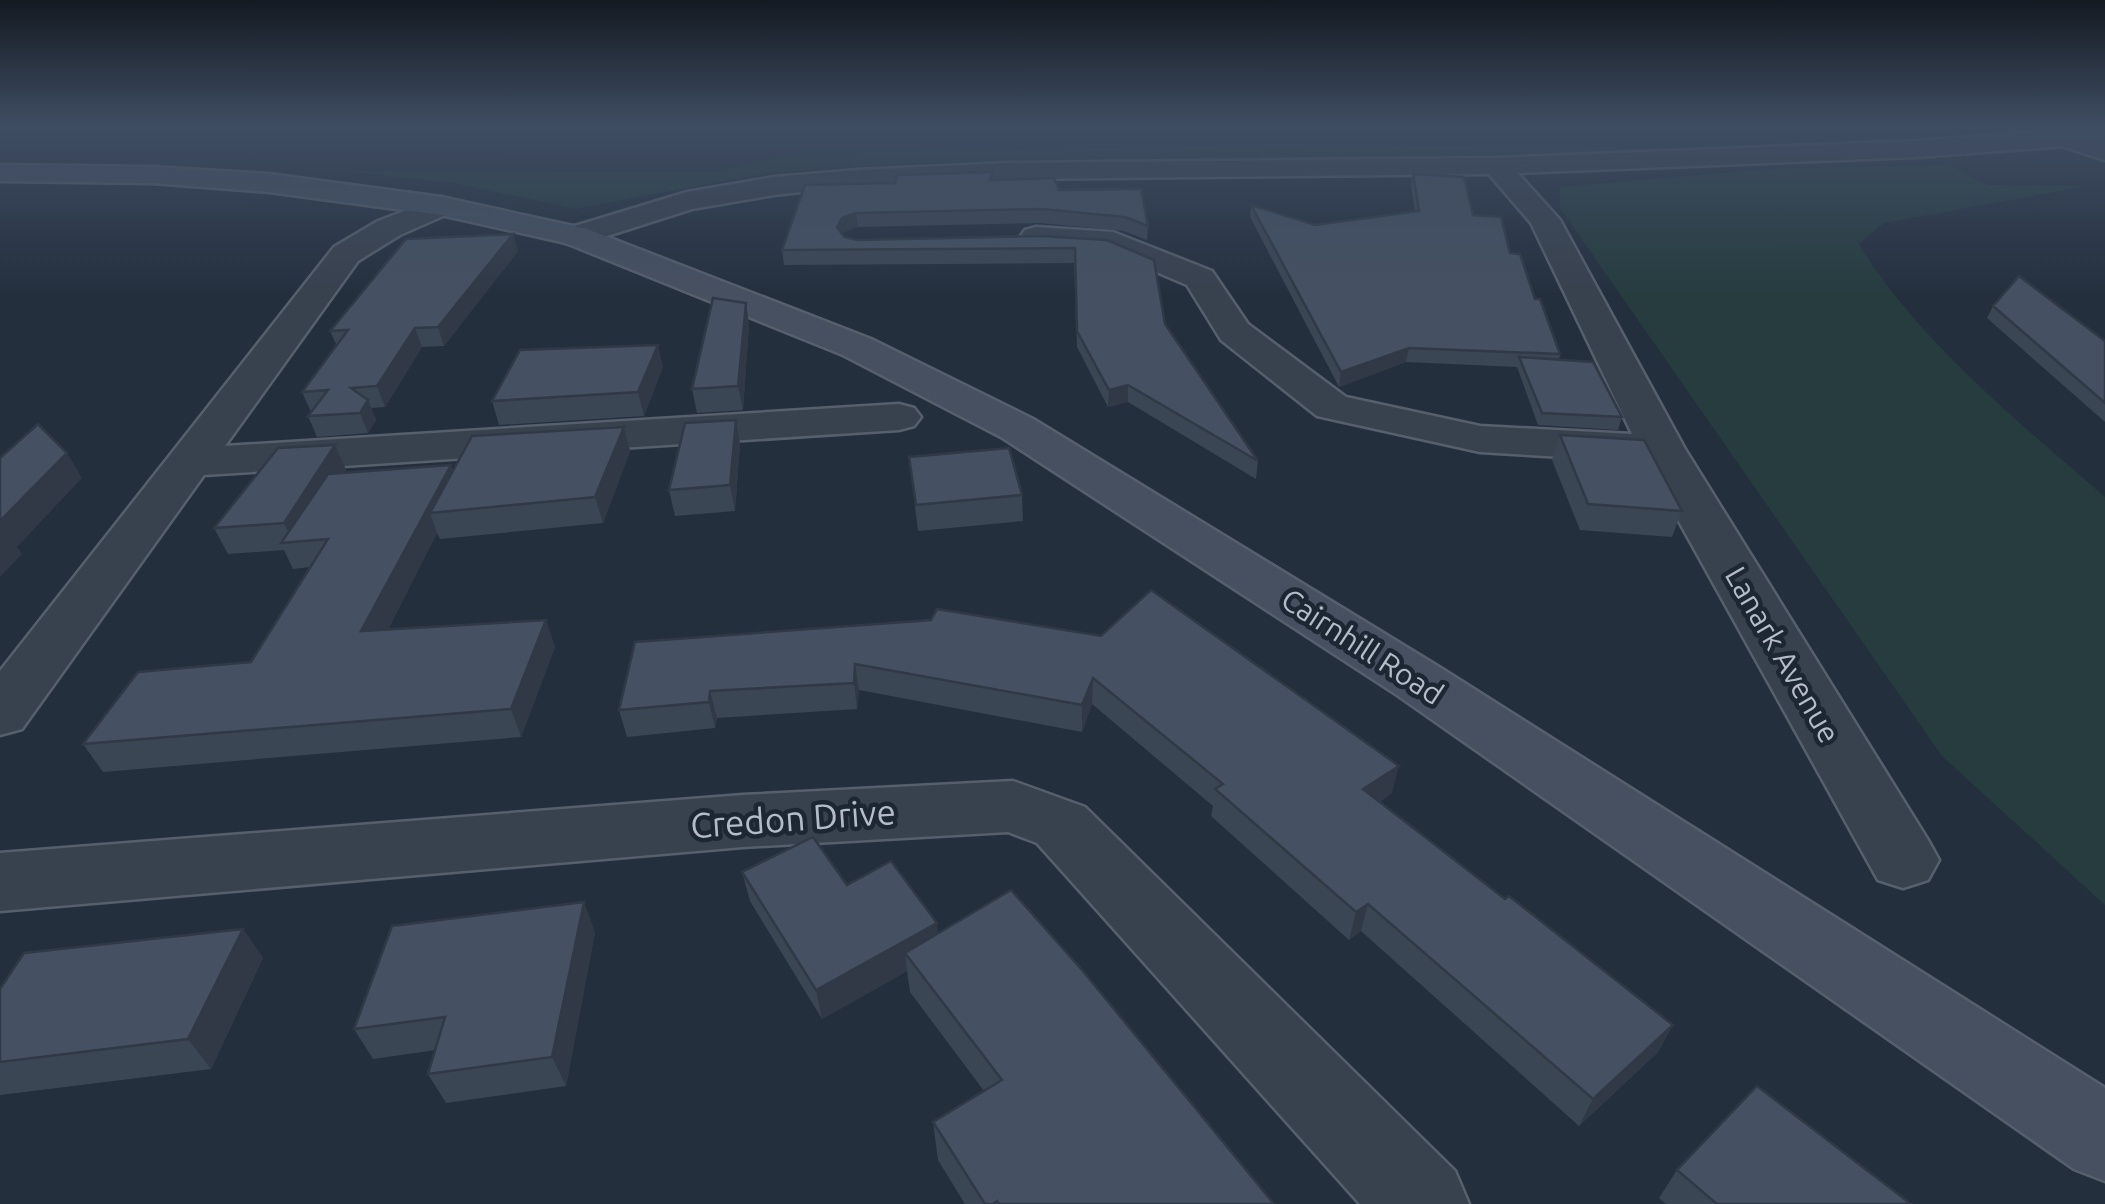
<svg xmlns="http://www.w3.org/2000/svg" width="2105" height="1204" font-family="Ubuntu,sans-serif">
<rect width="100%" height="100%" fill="#242f3e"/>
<g fill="#263c3f">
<polygon points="1286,144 1718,149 1460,156 904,163 765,173 576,209 454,183 345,171 717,172 790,154"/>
<path d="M1949,165l39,20 100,1 -204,37 -25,21c57,95 162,180 246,253v408l-163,-149 -382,-548v-21l209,-18z"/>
</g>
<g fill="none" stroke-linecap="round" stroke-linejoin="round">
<defs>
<g id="minor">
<polygon points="2065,131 2105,143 2105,160 2056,144 2052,139 2056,134"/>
<polygon points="1496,158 1506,160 1560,220 1685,449 1928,840 1939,860 1928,880 1903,888 1878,880 1646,462 1480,452 1317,416 1221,340 1187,285 1107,251 1036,247 1025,244 1020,237 1025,230 1036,227 1113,232 1212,271 1248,324 1346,397 1480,426 1632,434 1531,223 1482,166"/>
<polygon points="441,197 452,200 456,206 452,212 400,235 358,261 225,446 899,404 914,408 921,417 914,426 899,430 204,475 22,729 0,735 0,671 334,247 378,221"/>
<polygon points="1013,781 1085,807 1455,1171 1469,1204 1360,1204 1037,843 1008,832 743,847 0,911 0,853 743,795"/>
</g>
<polygon id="tertiary" points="2105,127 2105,143 1917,157 1496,174 1009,179 857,186 774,195 692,209 576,246 565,243 560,236 565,229 687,192 774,177 857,170 1009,163 1496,158 1917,141"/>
<polygon id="secondary" points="0,165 152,167 269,174 441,197 587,229 871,339 1033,419 1439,667 2105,1088 2105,1181 2074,1169 1397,695 1001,437 843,355 566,243 441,215 269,192 152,183 0,181"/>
</defs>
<use href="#minor" stroke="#565f6c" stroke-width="5"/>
<use href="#tertiary" stroke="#565f6c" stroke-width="5"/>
<use href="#secondary" stroke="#565f6c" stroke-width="5"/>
<use href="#minor" fill="#38414e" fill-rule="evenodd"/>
<use href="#tertiary" fill="#38414e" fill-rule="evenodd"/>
<use href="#secondary" fill="#465061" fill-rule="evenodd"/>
</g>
<g fill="#3b4654">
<polygon points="993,172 993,180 1059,190 1148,226 1147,240 1124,231 1041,223 858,227 844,232 842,234 844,237 857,240 1107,240 1258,461 1256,479 1128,402 1108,407 1077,347 1074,263 784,265 782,250 895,183"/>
<polygon points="1413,174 1473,215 1510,253 1535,299 1560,354 1559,360 1622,417 1618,430 1538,425 1517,367 1406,362 1339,387 1250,217 1251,205 1315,225 1415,212 1411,186"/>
<polygon points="518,251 444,346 422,347 385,407 371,408 376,420 368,433 317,437 308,416 311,412 302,392 337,346 330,331"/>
<polygon points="746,303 749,324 743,410 697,413 692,389"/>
<polygon points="1993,306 2105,341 2105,422 1987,318"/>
<polygon points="663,367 644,416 499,425 492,401"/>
<polygon points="624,427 630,451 603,523 440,539 437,533 388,629 555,647 521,737 103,772 83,744 251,662 310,567 293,569 284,550 228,554 214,528 335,445 346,470 344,473 451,465 453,471"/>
<polygon points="1560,435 1682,511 1672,537 1580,530 1552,460"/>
<polygon points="740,444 735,511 675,516 669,490"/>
<polygon points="909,457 1022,495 1023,521 918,531"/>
<polygon points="937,609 1392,793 1379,802 1505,899 1673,1025 1658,1052 1579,1126 1361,931 1349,940 1211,816 1213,806 1092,704 1082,732 859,690 857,709 717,718 715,728 627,737 619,710 931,620"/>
<polygon points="742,872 847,885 938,934 1274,1204 965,1204 938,1160 933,1122 984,1091 910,992 907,971 822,1019 750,901"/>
<polygon points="243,929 263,958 211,1069 0,1095 0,989"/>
<polygon points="595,932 566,1086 446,1103 428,1074 436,1050 373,1059 354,1029"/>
<polygon points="1677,1170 1911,1204 1666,1204 1659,1198"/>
</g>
<g fill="#303945">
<polygon points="856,213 858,227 844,232 838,241 837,227 842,218"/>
<polygon points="513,234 518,251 444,346 438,327"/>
<polygon points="746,303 749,324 743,410 738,386"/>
<polygon points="415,328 422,347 385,407 377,386"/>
<polygon points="658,345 663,367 644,416 638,392"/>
<polygon points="1409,348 1406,362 1339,387 1341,372"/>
<polygon points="1128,385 1128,402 1108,407 1109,390"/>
<polygon points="368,400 376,420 368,433 360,413"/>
<polygon points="736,420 740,444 735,511 730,485"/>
<polygon points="624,427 630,451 603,523 595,497"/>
<polygon points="335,445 346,470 301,541 293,542 284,523"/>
<polygon points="67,453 82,478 17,547 22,554 0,577 0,521"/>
<polygon points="451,465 460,490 430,513 437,533 374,658 361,631"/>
<polygon points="546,620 555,647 521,737 511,709"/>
<polygon points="855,664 859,690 857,709 854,683"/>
<polygon points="1093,678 1092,704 1082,732 1082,705"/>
<polygon points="710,691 717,718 715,728 709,702"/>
<polygon points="1399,766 1392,793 1357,816 1363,789"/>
<polygon points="584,902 595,932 566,1086 552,1057"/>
<polygon points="1368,904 1361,931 1349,940 1356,912"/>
<polygon points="937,923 940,953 905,953 907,971 822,1019 816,990"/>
<polygon points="243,929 263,958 211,1069 188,1039"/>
<polygon points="1673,1025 1658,1052 1579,1126 1593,1099"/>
</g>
<g fill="#455162" stroke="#303945" stroke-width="2.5">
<polygon points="993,172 990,180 1054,178 1059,190 1141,189 1148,226 1125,217 1041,209 856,213 842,218 837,227 844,237 857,240 1041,236 1107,240 1154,260 1165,324 1258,461 1128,385 1109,390 1077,331 1075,248 782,250 805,185 895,183 897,175"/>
<polygon points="1413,174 1464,177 1473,215 1501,217 1510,253 1520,254 1535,299 1540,299 1560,354 1409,348 1341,372 1251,205 1315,225 1419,211"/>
<polygon points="513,234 438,327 415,328 377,386 351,388 368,400 360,413 308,416 328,390 302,392 348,330 330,331 406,239"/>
<polygon points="2019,276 2105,341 2105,403 1993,306"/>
<polygon points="713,298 746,303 738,386 692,389"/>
<polygon points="658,345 638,392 492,401 520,350"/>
<polygon points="1519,357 1593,362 1622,417 1542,413"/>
<polygon points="736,420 730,485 669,490 685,423"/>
<polygon points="38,424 67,453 0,521 0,458"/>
<polygon points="624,427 595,497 430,513 472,436"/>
<polygon points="1560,435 1644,440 1682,511 1588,504"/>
<polygon points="335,445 284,523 214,528 278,448"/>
<polygon points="1009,448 1022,495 916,505 909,457"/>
<polygon points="451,465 361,631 546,620 511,709 83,744 138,672 251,662 328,539 281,543 328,474"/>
<polygon points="1151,590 1399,766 1363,789 1505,899 1509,896 1673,1025 1593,1099 1368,904 1356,912 1215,789 1223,784 1093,678 1082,705 855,664 854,683 710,691 709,702 619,710 635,642 931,620 937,609 1101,636"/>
<polygon points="813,837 847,885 891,861 937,923 816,990 742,872"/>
<polygon points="1011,890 1082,970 1274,1204 999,1204 997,1201 993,1204 985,1204 933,1122 1002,1080 905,953"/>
<polygon points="584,902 552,1057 428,1074 445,1017 354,1029 392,926"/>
<polygon points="243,929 188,1039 0,1062 0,989 24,953"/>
<polygon points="1757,1086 1911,1204 1717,1204 1677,1170"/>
</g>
<linearGradient id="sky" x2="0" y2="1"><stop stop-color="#141a22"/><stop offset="0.43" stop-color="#3f4d63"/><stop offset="1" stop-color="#3f4d63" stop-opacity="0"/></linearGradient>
<rect width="2105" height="295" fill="url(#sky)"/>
<g text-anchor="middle" stroke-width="9" stroke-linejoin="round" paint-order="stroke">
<g font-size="30" fill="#b4bcc9" stroke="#1d2633">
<text transform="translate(1362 647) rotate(33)" y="10">Cairnhill Road</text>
<text transform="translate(1782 655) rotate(60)" y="10">Lanark Avenue</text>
</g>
<g font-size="35" fill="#b4bcc9" stroke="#1d2633">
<text transform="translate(793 819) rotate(-4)" y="12">Credon Drive</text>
</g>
</g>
</svg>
